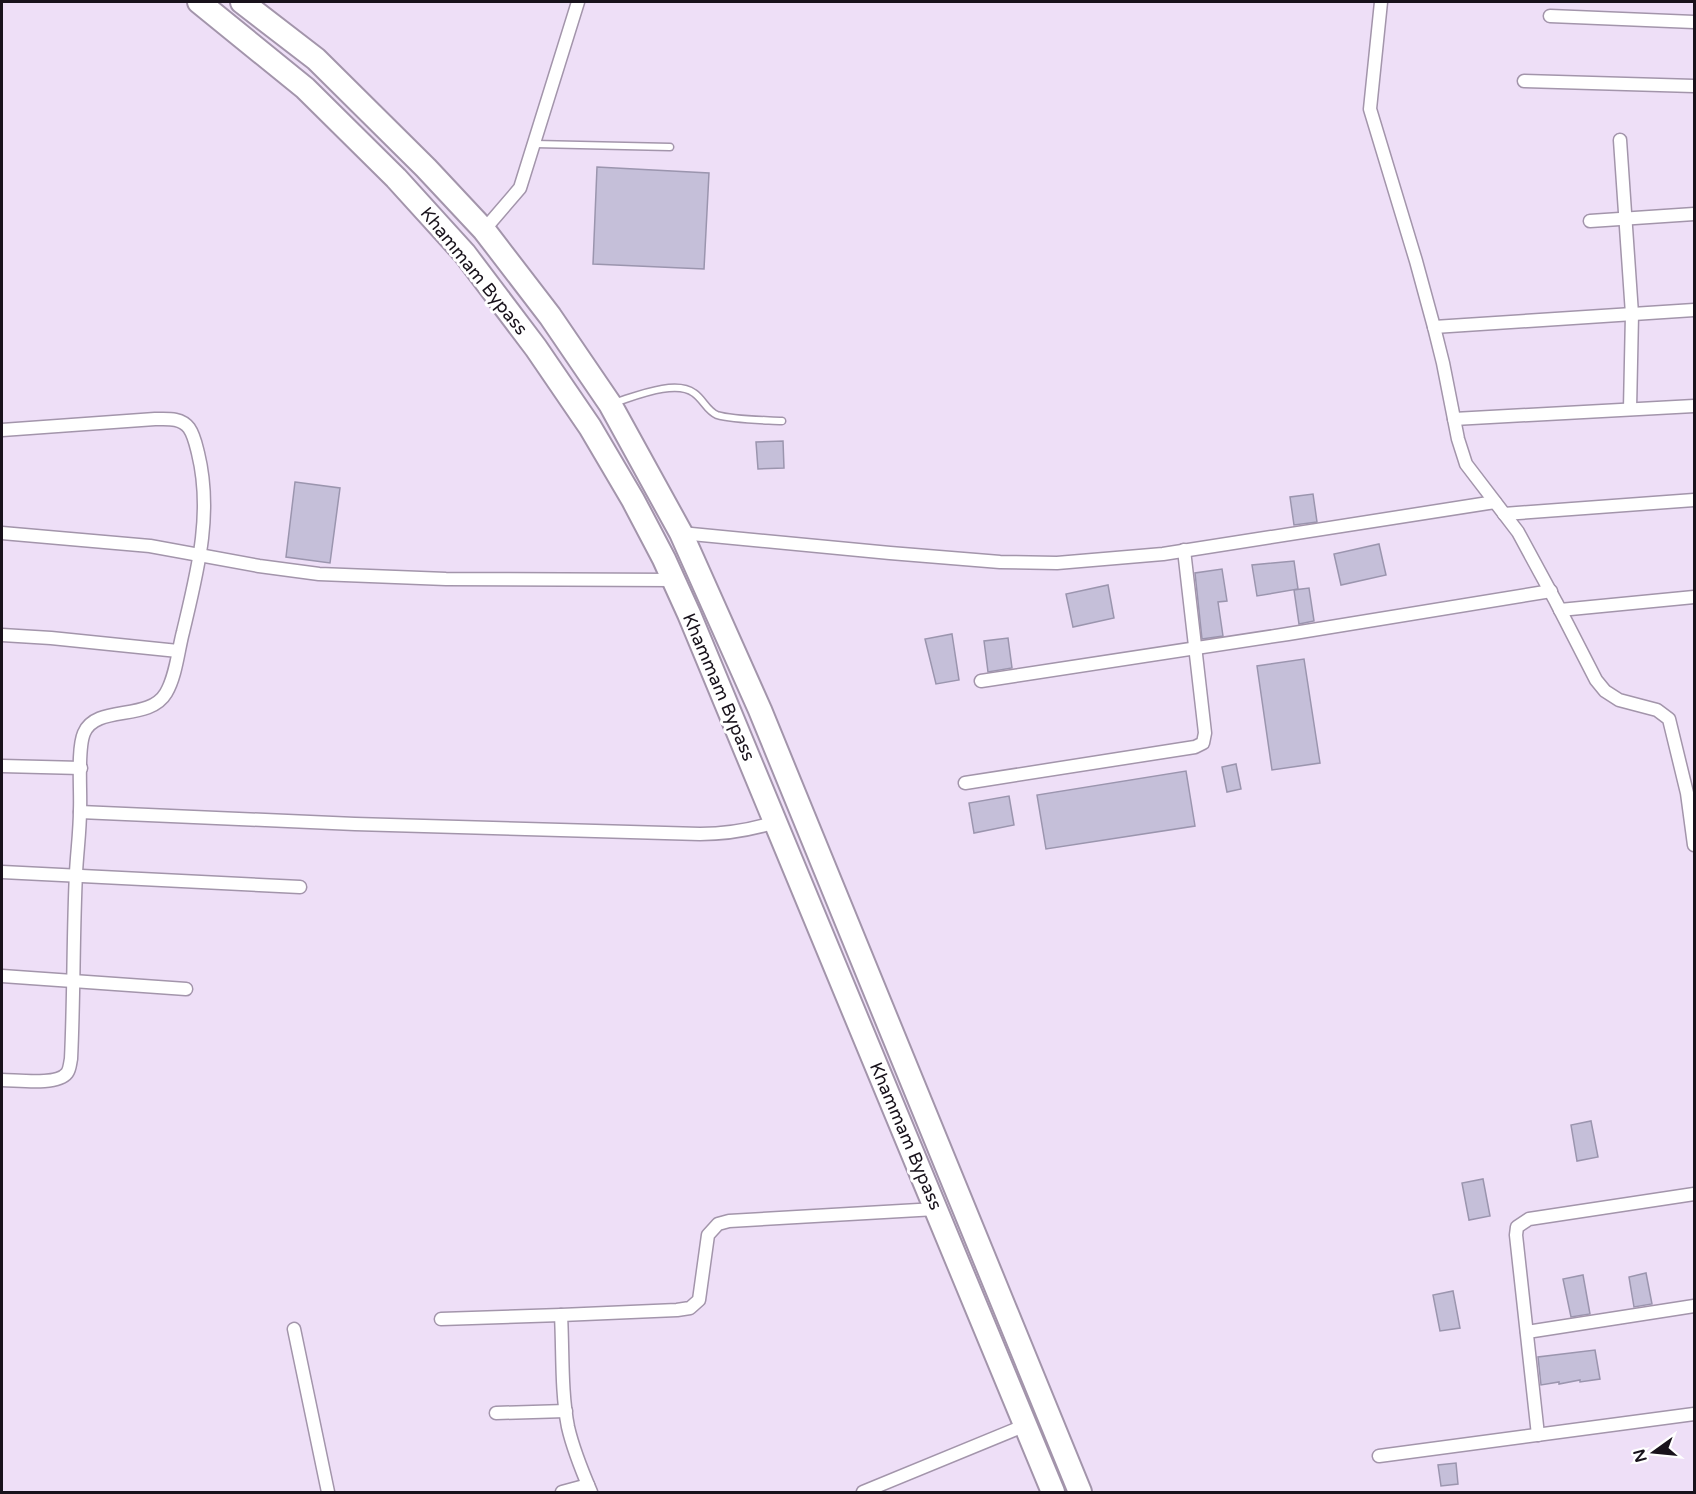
<svg xmlns="http://www.w3.org/2000/svg" width="1696" height="1494" font-family="'Varela Round',sans-serif">
<rect width="100%" height="100%" fill="#eedff7"/>
<g fill="#c5bfd9" stroke="#9b95ae" stroke-width="1.5">
<polygon points="597,167 709,173 704,269 593,264"/>
<polygon points="783,441 784,468 758,469 756,442"/>
<polygon points="295,482 340,488 330,563 286,557"/>
<polygon points="1313,494 1317,522 1294,525 1290,497"/>
<polygon points="1379,544 1386,575 1341,585 1334,554"/>
<polygon points="1294,561 1298,589 1257,596 1252,565"/>
<polygon points="1222,569 1227,601 1218,602 1223,636 1202,639 1195,573"/>
<polygon points="1108,585 1114,618 1073,627 1066,594"/>
<polygon points="1309,588 1314,621 1299,624 1294,590"/>
<polygon points="952,634 959,680 936,684 925,639"/>
<polygon points="1008,638 1012,668 988,672 984,641"/>
<polygon points="1304,659 1320,763 1272,770 1257,666"/>
<polygon points="1236,764 1241,789 1227,792 1222,767"/>
<polygon points="1186,771 1195,826 1046,849 1037,795"/>
<polygon points="1009,796 1014,825 974,833 969,803"/>
<polygon points="1591,1121 1598,1157 1577,1161 1571,1125"/>
<polygon points="1483,1179 1490,1216 1469,1220 1462,1183"/>
<polygon points="1646,1273 1652,1304 1634,1307 1629,1277"/>
<polygon points="1583,1275 1590,1314 1571,1317 1563,1279"/>
<polygon points="1453,1291 1460,1328 1440,1331 1433,1295"/>
<polygon points="1595,1350 1600,1379 1580,1382 1580,1380 1559,1384 1559,1382 1541,1385 1538,1357"/>
<polygon points="1456,1463 1458,1484 1441,1486 1438,1465"/>
</g>
<g fill="none" stroke-linecap="round" stroke-linejoin="round">
<defs>
<g id="lane">
<polyline points="535,144 670,147"/>
<path d="M613,403c21,-6 62,-24 81,-10 9,6 13,18 23,22 16,5 48,5 65,6"/>
</g>
<g id="street">
<polyline points="1381,2 1370,109 1416,261 1434,327 1443,363 1458,439 1466,464 1518,532 1556,602 1596,680 1605,691 1619,700 1657,710 1669,719 1687,793 1694,845"/>
<polyline points="1550,16 1694,22"/>
<polyline points="1524,81 1694,86"/>
<polyline points="1620,140 1632,314 1630,409"/>
<polyline points="1590,221 1694,214"/>
<polyline points="484,230 520,188 578,2"/>
<polyline points="1434,327 1694,310"/>
<polyline points="1454,419 1694,406"/>
<path d="M2,430l153,-11c11,0 26,-2 34,9 5,7 7,17 9,25 15,61 -1,120 -15,179 -5,19 -7,44 -17,61 -17,29 -70,11 -82,40 -7,16 -3,58 -4,77 0,21 -3,42 -4,63 -3,62 -2,124 -5,186 -1,4 -1,10 -4,14 -10,13 -50,7 -65,7"/>
<polyline points="1504,514 1694,500"/>
<polyline points="2,533 150,546 259,566 319,574 446,579 674,580"/>
<polyline points="681,533 890,553 1000,562 1057,563 1163,554 1495,502"/>
<polyline points="1560,610 1694,597"/>
<polyline points="2,635 51,638 178,651"/>
<polyline points="981,681 1288,634 1551,591"/>
<polyline points="2,766 81,768"/>
<polyline points="965,783 1195,747 1203,743 1205,733 1184,550"/>
<path d="M80,812l275,12 345,10c27,0 50,-4 76,-12"/>
<polyline points="2,872 300,887"/>
<polyline points="2,976 186,989"/>
<polyline points="441,1319 561,1315"/>
<polyline points="294,1329 328,1492"/>
<polyline points="1527,1332 1694,1306"/>
<polyline points="496,1413 566,1411"/>
<polyline points="1538,1435 1516,1235 1517,1227 1529,1219 1694,1194"/>
<polyline points="1379,1456 1694,1414"/>
<polyline points="562,1492 588,1485"/>
<path d="M591,1492c-9,-21 -18,-43 -23,-65 -7,-36 -5,-75 -7,-112l116,-5 13,-2 9,-8 9,-65 10,-11 11,-3 207,-12"/>
<polyline points="863,1492 1026,1425"/>
</g>
<g id="highway">
<polyline points="199,2 305,88 396,178 465,254 536,348 590,427 633,500 664,559 689,614 1053,1492"/>
<polyline points="242,2 316,59 426,168 484,230 550,316 610,404 681,533 760,710 1080,1492"/>
</g>
</defs>
<use href="#lane" stroke="#a395ab" stroke-width="9"/>
<use href="#street" stroke="#a395ab" stroke-width="15"/>
<use href="#highway" stroke="#a395ab" stroke-width="26"/>
<use href="#lane" stroke="#fff" stroke-width="6"/>
<use href="#street" stroke="#fff" stroke-width="12"/>
<use href="#highway" stroke="#fff" stroke-width="22"/>
</g>
<g text-anchor="middle" stroke-width="6" stroke-linejoin="round" paint-order="stroke">
<g font-size="18" fill="#18121b" stroke="#fff">
<text transform="translate(474 271) rotate(51)" y="6">Khammam Bypass</text>
<text transform="translate(719 687) rotate(67)" y="6">Khammam Bypass</text>
<text transform="translate(906 1136) rotate(67)" y="6">Khammam Bypass</text>
</g>
</g>
<rect width="1696" height="1494" fill="none" stroke="#18121b" stroke-width="6"/>
<g transform="translate(1654 1452) rotate(255)" stroke="#ffffff" stroke-width="4.5" paint-order="stroke">
<path d="M0-4.5L10 22L0 15L-10 22Z" fill="#18121b"/>
<text y="-9" font-size="16" font-weight="bold" text-anchor="middle" fill="#18121b">N</text>
</g>
</svg>
